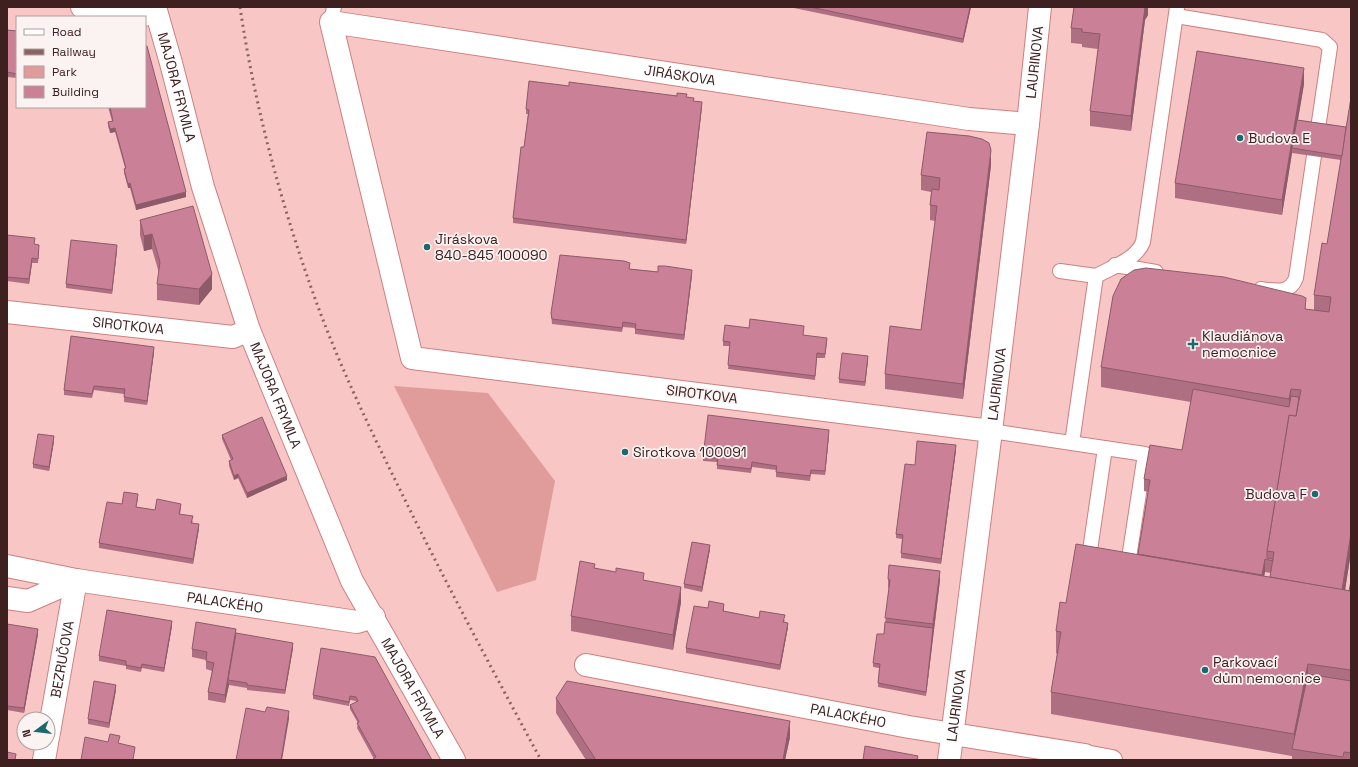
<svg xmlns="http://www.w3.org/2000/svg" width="1358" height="767" font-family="'Space Grotesk',sans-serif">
<rect width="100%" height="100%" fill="#f8c6c5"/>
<polygon fill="#df9c9b" points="394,386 488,393 555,481 536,580 497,592"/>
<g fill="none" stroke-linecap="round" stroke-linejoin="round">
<defs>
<g id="service">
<path d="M1176,16l146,24 8,7 -34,231c-6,16 -20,13 -35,11"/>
<polyline points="331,22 334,7"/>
<polyline points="1115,265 1156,272"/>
<polyline points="1060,271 1096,276"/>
<polyline points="991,431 1145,454 1127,571"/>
<path d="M1072,443l24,-167c16,-9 40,-16 47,-34l34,-235"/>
<polyline points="1088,564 1105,448"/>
</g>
<polyline id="pedestrian" points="1085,755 1112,760"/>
<g id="minor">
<polyline points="82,7 142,15 156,13"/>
<path id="s1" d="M155,7l16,56 32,124 46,143 103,251 102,179"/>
<path id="s2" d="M7,312l226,25 16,-7"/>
<path id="s3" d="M991,431l-579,-73 -81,-336 638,97 59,5"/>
<path id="s4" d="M7,566l69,14 281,42 17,-5"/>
<polyline points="7,598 28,601 76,580"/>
<path id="s5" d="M586,665l323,62 176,28"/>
<path id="s6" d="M48,738l28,-158"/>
<polyline points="44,760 47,743"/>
<path id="s7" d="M949,760l42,-329 37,-307 12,-117"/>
</g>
</defs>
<use href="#service" stroke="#cc8080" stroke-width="16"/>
<use href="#pedestrian" stroke="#cc8080" stroke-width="22"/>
<use href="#minor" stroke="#cc8080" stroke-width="24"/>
<use href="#service" stroke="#fff" stroke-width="14"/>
<use href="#pedestrian" stroke="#fff" stroke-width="20"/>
<use href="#minor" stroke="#fff" stroke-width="22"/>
<path stroke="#8a6464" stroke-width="3" stroke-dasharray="2 4" stroke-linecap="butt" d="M240,7c15,101 42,201 77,297 25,68 57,133 89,198 43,87 89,173 135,258"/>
</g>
<g fill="#ae6f83" fill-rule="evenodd">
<polygon points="789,7 971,7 963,43"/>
<polygon points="1148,7 1148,15 1145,20 1131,131 1090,126 1090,111 1098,49 1082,47 1082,44 1071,43 1071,28"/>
<polygon points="7,30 17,31 17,78 7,77"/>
<path d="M1304,84l-6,36 48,7 5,-29v454l-6,38 4,1 2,-10v179h-59v-4l-241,-42v-22l6,-38 -1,-1v-22l10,-28 72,-49 10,-62 -4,-1v-12l38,-29 9,-48 -90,-15v-20l205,-58 8,1v-15l13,-51 14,-84 -49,-7 -10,62 -107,-17v-15zM1265,572l6,1 -1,4 -6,-1z"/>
<polygon points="569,86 687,97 702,106 686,244 513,223 513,218 524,147 528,114 526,114 526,109"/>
<polygon points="108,107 145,107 186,197 136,210 130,188 128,188 124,173 124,169 125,168 115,132 110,133 108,126 108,122 112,121"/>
<polygon points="991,165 963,399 885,389 885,374 921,330 935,221 930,220 930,205 931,192 921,190 921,175"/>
<polygon points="140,220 212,289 199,305 157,300 157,284 159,273 152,249 144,251 140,235"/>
<polygon points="7,235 34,245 39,250 38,263 32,263 29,284 7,281"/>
<polygon points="117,250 112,294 66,288 66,284"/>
<polygon points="630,269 692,275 684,340 635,334 635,328 623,327 622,332 552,324 551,313"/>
<polygon points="804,335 827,342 825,358 817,358 815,380 728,369 730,346 723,346 723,341"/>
<polygon points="154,352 147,405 124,402 124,394 94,390 92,398 64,395 64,390"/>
<polygon points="868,360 865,386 839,383 839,379"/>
<polygon points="222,435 287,480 247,498 238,478 234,480 229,466 229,461 231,460 222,439"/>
<polygon points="829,435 825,475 811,474 810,481 776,477 776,470 752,467 751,473 717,469 717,462 703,461 703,457"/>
<polygon points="54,441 49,471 33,468 33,464"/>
<polygon points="956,450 941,564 901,558 902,539 896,538 896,534 915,465"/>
<polygon points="138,499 136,507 155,510 181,508 180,514 193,521 192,523 199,528 193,564 99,548 99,543 122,504"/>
<polygon points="710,549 702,592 684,588 684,584"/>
<polygon points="595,568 644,580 681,602 673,650 571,631 571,616"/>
<polygon points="888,579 940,580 926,696 878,687 879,668 873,667 873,663 884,634 889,588 888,588"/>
<polygon points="708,608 724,609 724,611 759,618 785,620 784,622 788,627 780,670 686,653 686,648"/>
<polygon points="7,624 38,634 24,713 7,710"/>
<polygon points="172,626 164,672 142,668 141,672 126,669 126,666 99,661 99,656"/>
<polygon points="236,633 293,648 285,694 247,690 247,688 229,685 225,703 208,700 208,692 212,671 206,669 206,660 192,657 192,649"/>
<polygon points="321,648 432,760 373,760 374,759 357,728 358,723 350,709 350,705 356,702 356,701 350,700 349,706 313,699 313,695"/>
<polygon points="116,690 109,728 88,724 88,719"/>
<polygon points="556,698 790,737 785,760 586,760 556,713"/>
</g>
<g fill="#8d5a6a">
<polygon points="970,7 971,7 963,43 963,39"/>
<polygon points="1145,7 1148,7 1148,15 1145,20 1131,131 1131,116"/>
<polygon points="1304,68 1304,84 1293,148 1292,148 1292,153 1282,215 1282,200"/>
<polygon points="702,102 702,106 686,244 686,240"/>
<polygon points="115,128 115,132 110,133 110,129"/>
<polygon points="991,150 991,165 963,399 963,384"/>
<polygon points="130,183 130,188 128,188 128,184"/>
<polygon points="186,192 186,197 136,210 136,205"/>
<polygon points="152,234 152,249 144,251 144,236"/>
<polygon points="117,245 117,250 112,294 112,290"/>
<polygon points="32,258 32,263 29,284 29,279"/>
<polygon points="692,270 692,275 684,340 684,335"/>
<polygon points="212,274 212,289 199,305 199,289"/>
<polygon points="154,347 154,352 147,405 147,401"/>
<polygon points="868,356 868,360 865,386 865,382"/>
<polygon points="1291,389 1291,408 1289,419 1289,399"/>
<polygon points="829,430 829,435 825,475 825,471"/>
<polygon points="54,436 54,441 49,471 49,467"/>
<polygon points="956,445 956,450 941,564 941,559"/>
<polygon points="238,474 238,478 234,480 234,476"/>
<polygon points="287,476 287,480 247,498 247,493"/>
<polygon points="199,524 199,528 193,564 193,559"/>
<polygon points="1351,533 1351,552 1342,610 1342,591"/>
<polygon points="710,545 710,549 702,592 702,587"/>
<polygon points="1265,559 1265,572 1262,587 1262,575"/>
<polygon points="940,571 940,580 926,696 933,624"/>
<polygon points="681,587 681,602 673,650 673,635"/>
<polygon points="172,621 172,626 164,672 164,668"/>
<polygon points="788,623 788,627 780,670 780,665"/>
<polygon points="38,629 38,634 24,713 24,708"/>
<polygon points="236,629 236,638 228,680 229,685 225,703 225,695"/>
<polygon points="293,643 293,648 285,694 285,690"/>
<polygon points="1308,664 1308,686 1294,749 1294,734"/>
<polygon points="116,685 116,690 109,728 109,723"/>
<polygon points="289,711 289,719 282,760 281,760"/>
<polygon points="790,721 790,737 785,760 783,760"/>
</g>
<g fill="#ca8198" stroke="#8d5a6a">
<polygon points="810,7 970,7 963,39"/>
<polygon points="1074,7 1145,7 1131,116 1090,111 1100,34 1082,32 1082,29 1071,28"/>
<polygon points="7,30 17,31 17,74 7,72"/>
<polygon points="145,46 147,46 186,192 136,205 130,183 128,184 124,169 126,168 115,128 110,129 108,122 113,121 110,107 145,107"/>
<polygon points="1197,51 1304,68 1282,200 1175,183"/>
<polygon points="529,81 569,86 569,82 677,96 677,93 687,94 686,97 694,98 693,101 702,102 686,240 513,218 521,147 524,147 529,110 526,109"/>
<polygon points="1351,98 1351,533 1342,590 1270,577 1274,552 1267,551 1289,415 1296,416 1301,390 1291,389 1289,399 1101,367 1113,296 1121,279 1134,270 1146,268 1224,277 1302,296 1306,298 1305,309 1329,312 1331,297 1314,295 1322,243 1327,244"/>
<polygon points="1297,120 1346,127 1342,156 1292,148"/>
<polygon points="927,132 969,136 982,139 989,143 991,150 963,384 885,374 890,326 921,330 937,206 930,205 932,189 939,190 940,178 921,175"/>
<polygon points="193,206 212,274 199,289 157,284 160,262 152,234 144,236 140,220"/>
<polygon points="7,235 35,238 34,244 39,245 38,259 32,258 29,279 7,277"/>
<polygon points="71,240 117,245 112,290 66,284"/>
<polygon points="560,255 624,261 630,263 629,269 658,272 658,266 665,266 692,270 684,335 635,329 636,324 623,322 622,328 552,319 551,313"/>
<polygon points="750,319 804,326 803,335 827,338 825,354 817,353 815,376 728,365 730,342 723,341 725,325 749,328"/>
<polygon points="71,336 154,347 147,401 124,397 125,389 94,386 92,394 64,390"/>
<polygon points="842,353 868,356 865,382 839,379"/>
<polygon points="1193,389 1289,407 1291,396 1299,397 1296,416 1289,415 1267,551 1267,558 1273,559 1273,561 1265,559 1262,575 1138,554 1150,480 1144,479 1150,445 1182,450"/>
<polygon points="708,415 829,430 825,471 811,470 810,476 776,472 777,466 764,464 752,462 751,469 717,465 718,458 703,457"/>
<polygon points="262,417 287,476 247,493 238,474 234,476 229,461 233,459 222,435"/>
<polygon points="38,434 54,436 49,467 33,464"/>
<polygon points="917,441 956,445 941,559 901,553 903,535 896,534 905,464 915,465"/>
<polygon points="124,492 138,494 136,507 155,510 157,499 181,504 179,514 193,516 191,523 199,524 193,559 99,543 107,502 122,504"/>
<polygon points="692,542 710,545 702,587 684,584"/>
<polygon points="1076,544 1351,591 1351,670 1308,664 1294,734 1051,692 1061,632 1056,631 1060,602 1066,603"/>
<polygon points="580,561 595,564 594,568 616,572 616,568 644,573 643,580 681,587 673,635 571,616"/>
<polygon points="889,565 940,571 933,624 885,618 890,580 888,579"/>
<polygon points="1351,581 1351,591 1349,591"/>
<polygon points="709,601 724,604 723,611 759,618 760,611 785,615 783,622 788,623 780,665 686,648 694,606 708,608"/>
<polygon points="107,610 172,621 164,668 142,664 141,668 126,665 126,661 99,656"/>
<polygon points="196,622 236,629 225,695 208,692 214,663 206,661 207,652 192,649"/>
<polygon points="885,622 933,628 926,692 878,683 880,664 873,663 877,634 884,634"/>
<polygon points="7,624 38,629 24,708 7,706"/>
<polygon points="236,633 293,643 285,690 247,685 247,683 228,680"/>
<polygon points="321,648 375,657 432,760 374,760 373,759 376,757 357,723 359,722 350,705 358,701 356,697 350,696 349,702 313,695"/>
<polygon points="1308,674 1351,681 1351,753 1344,752 1343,757 1292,749"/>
<polygon points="94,681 116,685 109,723 88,719"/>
<polygon points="567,681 790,721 783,760 596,760 556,698"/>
<polygon points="267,707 289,711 281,760 236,760 246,708 265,712"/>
<polygon points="110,734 120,736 118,743 135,747 133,760 81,760 85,737 108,742"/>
<polygon points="865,746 918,756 917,760 863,760"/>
<polygon points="7,752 16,754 15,760 7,760"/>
</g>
<g fill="#1b696c" stroke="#fbf3f2" stroke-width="1.5">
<circle cx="1240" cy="138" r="4"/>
<circle cx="427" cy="247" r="4"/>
<path d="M1191 338h4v4h4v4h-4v4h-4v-4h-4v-4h4z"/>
<circle cx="625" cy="452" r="4"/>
<circle cx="1315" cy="494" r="4"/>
<circle cx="1205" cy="670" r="4"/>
</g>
<g text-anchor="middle" stroke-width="3.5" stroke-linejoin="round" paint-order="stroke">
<g font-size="14" fill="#3f2021" stroke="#fbf3f2">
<text dy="5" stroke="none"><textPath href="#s7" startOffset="703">LAURINOVA</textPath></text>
<text dy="5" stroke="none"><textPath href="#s3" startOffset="1282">JIRÁSKOVA</textPath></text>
<text dy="5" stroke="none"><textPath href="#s1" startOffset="83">MAJORA FRYMLA</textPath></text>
<text dy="5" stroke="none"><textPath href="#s2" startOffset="122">SIROTKOVA</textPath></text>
<text dy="5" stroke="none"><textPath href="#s7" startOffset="379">LAURINOVA</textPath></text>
<text transform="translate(702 394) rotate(7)" y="5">SIROTKOVA</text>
<text dy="5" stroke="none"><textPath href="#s1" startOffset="407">MAJORA FRYMLA</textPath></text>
<text dy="5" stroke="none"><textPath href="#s4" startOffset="221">PALACKÉHO</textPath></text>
<text dy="5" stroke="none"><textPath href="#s6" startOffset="80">BEZRUČOVA</textPath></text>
<text dy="5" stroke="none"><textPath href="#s1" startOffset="731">MAJORA FRYMLA</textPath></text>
<text dy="5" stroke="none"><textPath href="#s7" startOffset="55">LAURINOVA</textPath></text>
<text dy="5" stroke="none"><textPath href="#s5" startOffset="267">PALACKÉHO</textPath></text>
</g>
<g font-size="14" fill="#3f2021" stroke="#fbf3f2" text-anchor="start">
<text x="1248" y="143">Budova E</text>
<text x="435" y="244">Jiráskova<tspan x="435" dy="16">840-845 100090</tspan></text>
<text x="1202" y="341">Klaudiánova<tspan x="1202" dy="16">nemocnice</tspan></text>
<text x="633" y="457">Sirotkova 100091</text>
<text x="1307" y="499" text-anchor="end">Budova F</text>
<text x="1213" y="667">Parkovací<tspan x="1213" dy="16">dům nemocnice</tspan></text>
</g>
</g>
<rect width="1358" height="767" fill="none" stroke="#3f2021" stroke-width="16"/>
<rect x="16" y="16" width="130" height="92" fill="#fbf3f2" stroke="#b09f9e"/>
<rect x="24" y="29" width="20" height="6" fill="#ffffff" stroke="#b09f9e"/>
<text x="52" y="36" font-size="12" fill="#3f2021">Road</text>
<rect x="24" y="49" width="20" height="6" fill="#8a6464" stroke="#b09f9e"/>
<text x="52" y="56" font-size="12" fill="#3f2021">Railway</text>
<rect x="24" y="66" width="20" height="12" fill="#df9c9b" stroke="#b09f9e"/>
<text x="52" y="76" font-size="12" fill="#3f2021">Park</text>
<rect x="24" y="86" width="20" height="12" fill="#ca8198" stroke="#b09f9e"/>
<text x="52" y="96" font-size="12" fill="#3f2021">Building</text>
<g transform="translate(36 731) rotate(255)"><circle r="19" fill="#fbf3f2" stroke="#b09f9e"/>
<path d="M0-3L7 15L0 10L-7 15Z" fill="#1b696c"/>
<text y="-6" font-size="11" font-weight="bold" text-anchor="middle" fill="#3f2021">N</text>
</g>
</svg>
